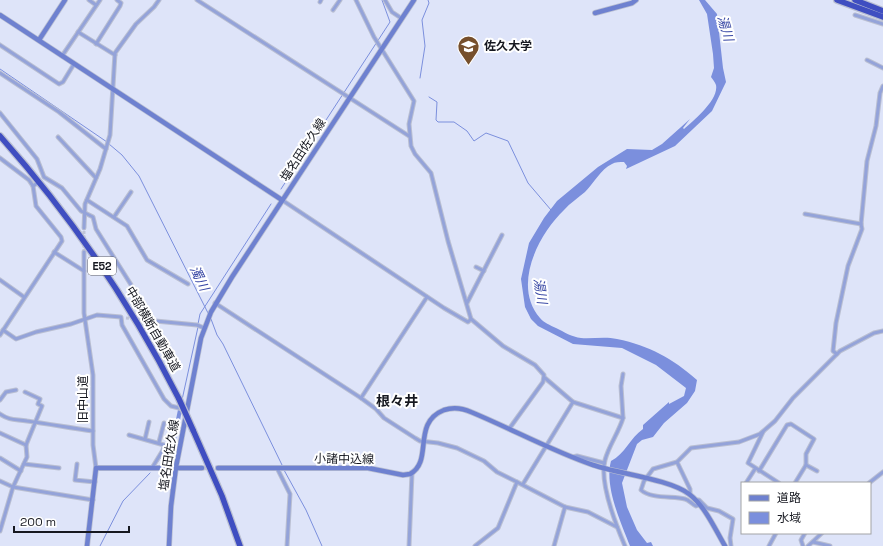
<svg xmlns="http://www.w3.org/2000/svg" width="883" height="546" font-family="'Space Grotesk','Noto Sans JP',sans-serif">
<rect width="100%" height="100%" fill="#dee4f9"/>
<path fill="#7b8fdd" d="M699,0h6l12,14 6,54 3,14 -14,29 -37,35 -49,23 1,-3 -3,-4c-4,0 -9,0 -12,2 -11,5 -19,20 -27,28 -7,6 -15,11 -21,18 -26,25 -52,76 -24,108 4,5 10,7 16,10 8,4 16,9 25,10 12,1 24,-2 36,1 33,7 55,19 80,41l-2,11 -8,12 -23,20 -11,14 -11,3 -5,4 -15,39 5,24 10,23 10,13 4,-1 2,4h-23c-9,-23 -26,-60 -19,-85 14,-7 19,-23 32,-32v-4l26,-23v2l15,-8 2,-8 -30,-23 -34,-17 -49,-4 -35,-18 -7,-7 -6,-12 -4,-28 8,-36 15,-25 13,-17 41,-34 29,-18 25,1 10,-6 28,-25 -7,9 1,1c9,-8 35,-29 32,-44 -1,-3 -3,-5 -5,-8l3,-9 -1,-14 -6,-40z"/>
<g fill="none" stroke-linecap="round" stroke-linejoin="round">
<g stroke="#7b8fdd" stroke-width="1">
<polyline points="0,69 107,142"/>
<polyline points="420,78 425,46 422,20 429,3 428,0"/>
<polyline points="429,97 437,102 436,120 438,122 454,122 467,131 474,141 486,133 508,141 528,183 551,210"/>
<polyline points="109,144 122,155 139,176 209,315"/>
<polyline points="281,189 390,22 382,0"/>
<polyline points="211,319 217,335 223,344 283,467"/>
<polyline points="198,324 200,314 271,204"/>
<polyline points="182,400 198,327"/>
<polyline points="162,454 174,439"/>
<polyline points="157,463 161,457"/>
<polyline points="284,470 306,510 322,546"/>
<polyline points="100,546 123,501 150,473"/>
</g>
<polyline stroke="#7b8fdd" stroke-width="4" points="174,439 180,410"/>
<g stroke="#c0c5d8" stroke-width="3" stroke-dasharray="3 1.5" stroke-linecap="butt">
<polyline points="84,252 84,228"/>
<polyline points="126,318 145,320"/>
</g>
<polyline stroke="#c0c5d8" stroke-width="4.5" stroke-dasharray="4.5 2" stroke-linecap="butt" points="202,468 218,468"/>
<defs>
<g id="street">
<polyline points="89,0 96,5"/>
<polyline points="197,0 409,136"/>
<polyline points="356,0 374,37 414,101 409,124 411,146 415,154 431,173 448,241 471,319 503,346 535,365 544,375 543,382 509,429"/>
<polyline points="385,0 392,12 401,18"/>
<polyline points="320,2 321,0"/>
<polyline points="333,10 340,0"/>
<polyline points="855,15 883,24"/>
<polyline points="78,32 115,55"/>
<polyline points="96,44 120,6 121,3 117,0"/>
<polyline points="0,45 59,84 63,82 74,64"/>
<polyline points="62,56 100,0"/>
<polyline points="867,60 883,68"/>
<polyline points="0,73 59,112 106,149"/>
<polyline points="0,113 37,159 44,177 62,188 81,211 93,217 96,229 150,315 151,320"/>
<polyline points="58,137 96,178"/>
<polyline points="0,158 29,180 33,186 36,184"/>
<polyline points="87,200 127,226 147,260 188,284"/>
<polyline points="282,200 444,308 468,322 471,319"/>
<polyline points="805,214 861,224"/>
<polyline points="114,217 131,192"/>
<polyline points="84,228 85,204 100,169 110,135 115,53 136,24 154,7 159,0"/>
<polyline points="54,252 84,271"/>
<polyline points="84,252 84,313 93,375 93,445 96,468"/>
<polyline points="476,267 484,271"/>
<polyline points="0,280 24,297"/>
<polyline points="215,303 361,398 376,409 384,418 415,438 420,441 438,443 457,448 484,461 497,472 517,482"/>
<polyline points="467,303 502,235"/>
<polyline points="145,320 197,325 204,328"/>
<polyline points="3,330 16,339 36,332 71,324 97,315 121,317 122,325 164,399 171,406 183,409"/>
<polyline points="0,335 62,241 61,237 36,206 33,186"/>
<polyline points="837,354 833,351 836,323 848,266 862,229 861,224 867,161 876,126 880,93 883,86"/>
<polyline points="545,378 573,402 623,418 621,386 623,374"/>
<polyline points="361,398 427,297"/>
<polyline points="0,400 6,392 16,390"/>
<path d="M0,414c10,7 16,5 27,7 22,3 44,7 66,10"/>
<path d="M623,418c-4,14 -14,27 -18,42 -6,23 11,65 20,86"/>
<polyline points="763,432 748,463 779,483"/>
<polyline points="0,433 26,445"/>
<polyline points="129,435 164,445 163,450 152,468"/>
<polyline points="145,439 149,422"/>
<polyline points="159,442 164,423"/>
<polyline points="572,457 577,456 604,463"/>
<polyline points="0,458 21,471"/>
<polyline points="677,462 690,489 690,494"/>
<polyline points="24,464 59,468"/>
<polyline points="77,464 75,480 95,482"/>
<polyline points="806,465 817,471"/>
<polyline points="277,468 290,494 287,546"/>
<polyline points="759,471 787,425 791,424 814,439 806,454 806,465 795,483"/>
<polyline points="0,481 13,487 93,500"/>
<polyline points="746,483 755,469"/>
<polyline points="869,483 883,472"/>
<polyline points="523,484 573,402"/>
<polyline points="695,500 699,500 707,508 719,511 733,519 730,538 731,546"/>
<path d="M699,505l-3,1c-4,-2 -7,-6 -11,-7 -12,-3 -34,0 -44,-9l3,-9 9,-12 24,-7 14,-14 48,-6 21,-8 15,-13 18,-23 47,-47 34,-18 9,-2"/>
<polyline points="0,531 13,487 27,457 26,445 42,406 38,404 40,399 25,392"/>
<polyline points="813,542 830,546"/>
<polyline points="409,546 412,473"/>
<polyline points="475,546 498,528 517,482 565,507 588,512 617,527"/>
<polyline points="554,546 565,507"/>
<polyline points="769,546 776,533"/>
<polyline points="803,546 801,540 805,533"/>
<polyline points="808,546 822,533"/>
</g>
<g id="secondary">
<polyline points="595,13 632,3 636,0"/>
<polyline points="0,15 282,200"/>
<polyline points="39,40 65,0"/>
<path d="M218,468h150l35,7 7,-1c24,-13 1,-51 34,-64 9,-3 18,-2 27,2 41,17 81,39 122,53 26,9 76,14 96,29 16,12 26,35 36,52"/>
<polyline points="87,546 96,468 202,468"/>
<polyline points="169,546 171,506 176,467 201,338 211,312 232,277 414,0"/>
</g>
<g id="highway">
<polyline points="837,0 883,17"/>
<polyline points="855,0 883,11"/>
<path d="M0,136c72,81 130,166 179,263"/>
<polyline points="193,430 222,496 240,546"/>
</g>
</defs>
<use href="#street" stroke="#babfd2" stroke-width="5"/>
<use href="#secondary" stroke="#babfd2" stroke-width="6"/>
<use href="#highway" stroke="#babfd2" stroke-width="8"/>
<use href="#street" stroke="#94a3d9" stroke-width="3"/>
<use href="#secondary" stroke="#6e81d0" stroke-width="4.5"/>
<use href="#highway" stroke="#3f4ec1" stroke-width="5.5"/>
<defs>
<polyline id="highway-bridge" points="179,399 193,430"/>
</defs>
<use href="#highway-bridge" stroke="#babfd2" stroke-width="8" stroke-linecap="butt"/>
<use href="#highway-bridge" stroke="#3f4ec1" stroke-width="5.5"/>
</g>
<defs>
<symbol id="university-pin" viewBox="-11 -11 22 30"><path d="M0 17L-7.5 6A9.5 9.5 0 1 1 7.5 6Z" fill="#764f2c" stroke="#fff"/><path d="M0-5L7-2L0 1L-7-2ZM-4 1L0 2.5L4 1V4Q0 6-4 4Z" fill="#fff"/></symbol>
</defs>
<g fill-rule="evenodd">
<use href="#university-pin" x="456" y="34" width="25" height="34"/>
</g>
<g text-anchor="middle" stroke-width="4" stroke-linejoin="round" paint-order="stroke">
<rect fill="#fff" stroke="#5c5d63" stroke-width="1" x="88" y="257" width="28" height="18" rx="3"/>
<g font-size="11" font-weight="bold" fill="#161820">
<text x="102" y="270">E52</text>
</g>
<g font-size="12" font-weight="bold" fill="#161820" stroke="#fff" text-anchor="start">
<text x="484" y="50">佐久大学</text>
</g>
<g font-size="12" fill="#161820" stroke="#fff">
<text transform="translate(303 150) rotate(-57)" y="4">塩名田佐久線</text>
<text transform="translate(153 329) rotate(60)" y="4">中部横断自動車道</text>
<text transform="translate(83 399) rotate(-90)" y="4">旧中山道</text>
<text transform="translate(169 455) rotate(-81)" y="4">塩名田佐久線</text>
<text transform="translate(344 459) rotate(1)" y="4">小諸中込線</text>
</g>
<g font-size="13" font-style="italic" fill="#3b4aa6" stroke="#fff">
<text transform="translate(726 28) rotate(74)" y="5">湯川</text>
<text transform="translate(200 278) rotate(64)" y="5">濁川</text>
<text transform="translate(541 291) rotate(81)" y="5">湯川</text>
</g>
<g font-size="14" font-weight="bold" fill="#161820" stroke="#fff">
<text x="397" y="406">根々井</text>
</g>
</g>
<rect x="741" y="482" width="130" height="52" fill="#ffffff" stroke="#a2a3a6"/>
<rect x="749" y="495" width="20" height="6" fill="#6e81d0" stroke="#a2a3a6"/>
<text x="777" y="502" font-size="12" fill="#161820">道路</text>
<rect x="749" y="512" width="20" height="12" fill="#7b8fdd" stroke="#a2a3a6"/>
<text x="777" y="522" font-size="12" fill="#161820">水域</text>
<path d="M14 526v6h115v-6" fill="none" stroke="#161820" stroke-width="2"/>
<text x="20" y="526" font-size="12" fill="#161820" stroke="#ffffff" stroke-width="3" paint-order="stroke">200 m</text>
</svg>
